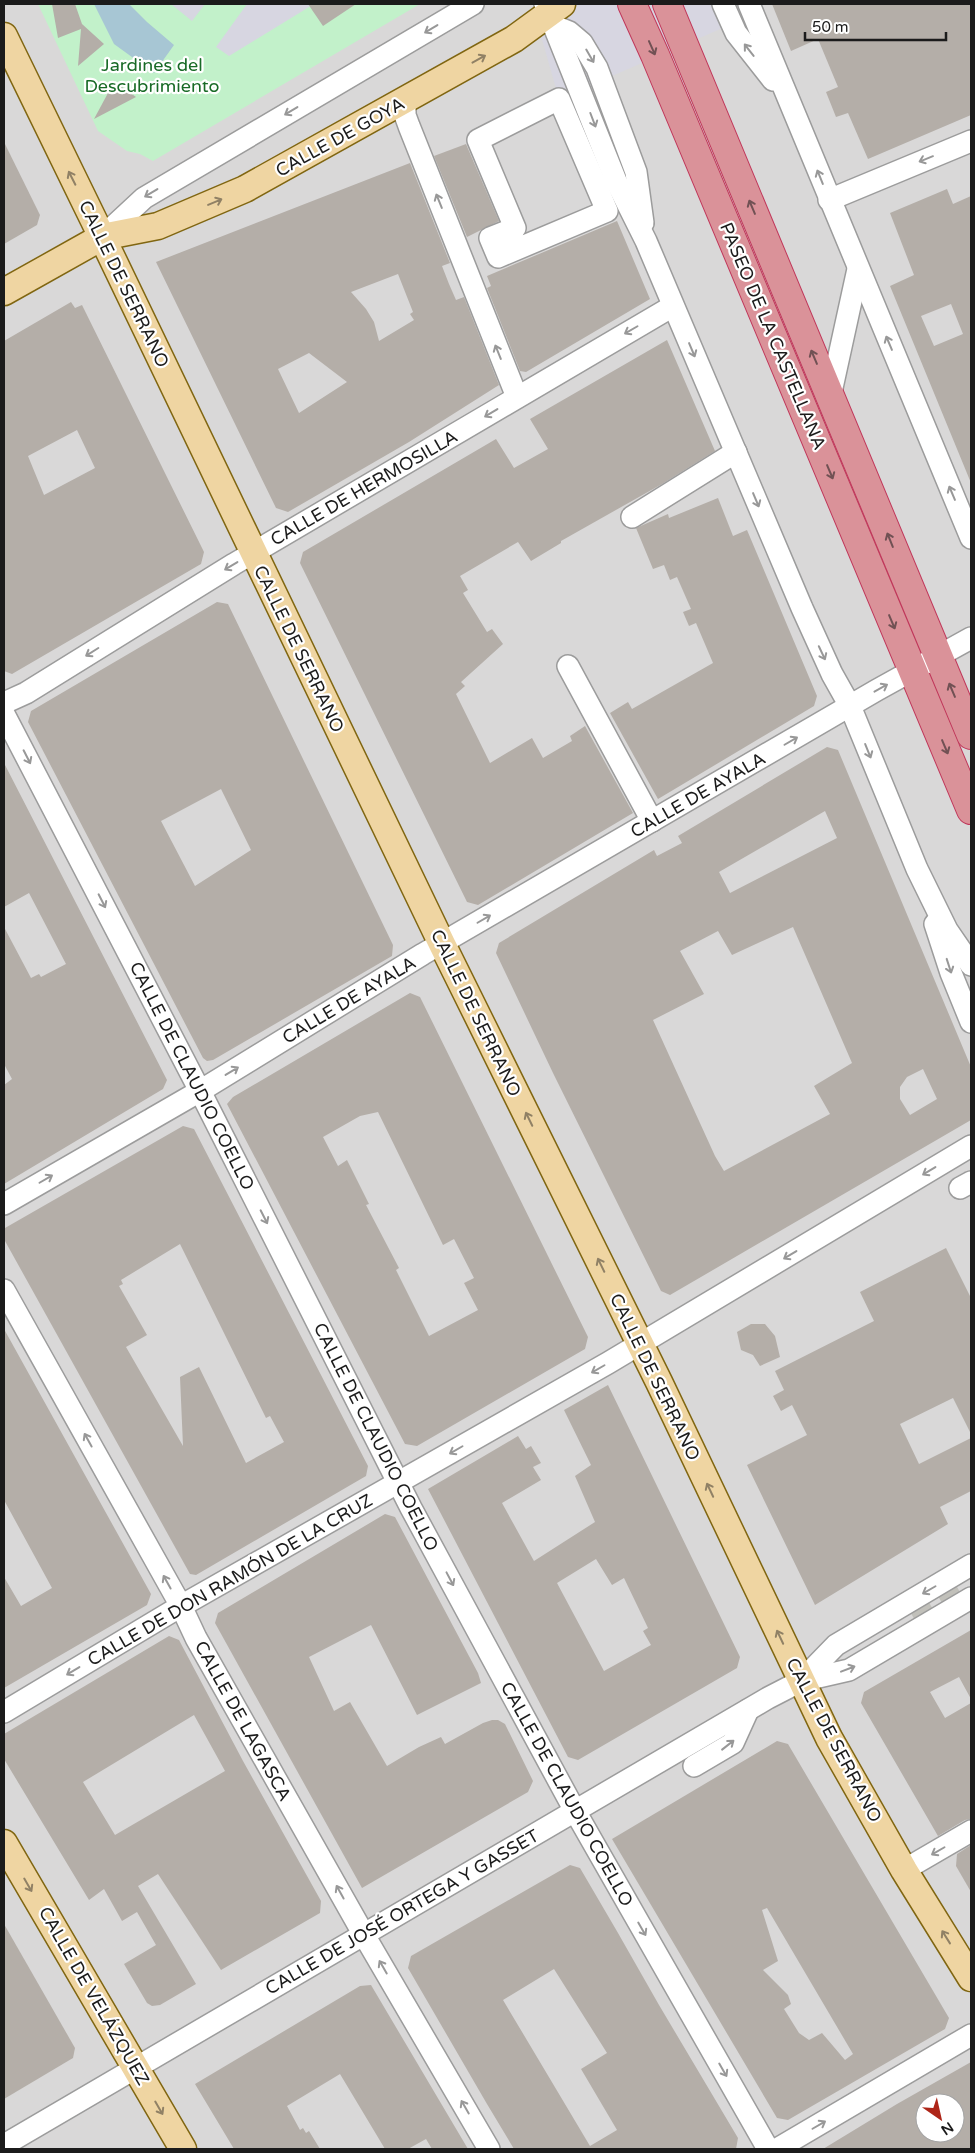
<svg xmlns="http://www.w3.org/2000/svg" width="975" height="2153" font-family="'Varela Round',sans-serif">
<rect width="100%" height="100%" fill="#ebe9e2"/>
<path fill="#d9d8d8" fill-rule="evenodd" d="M4,4h967v2145h-967zM925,2103h30v30h-30z"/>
<polygon fill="#c2f1ca" points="38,4 420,4 153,161 140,154 127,151 98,131"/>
<g fill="#d7d6e1">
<polygon points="171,4 205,4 192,21"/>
<polygon points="247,4 314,4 229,56 216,47"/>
<polygon points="532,4 762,4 764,10 559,99"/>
</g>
<polygon fill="#a7c6d4" points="94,4 129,4 147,22 174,45 154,73 114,44"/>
<g fill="#b4aea8" fill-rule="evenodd">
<polygon points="52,4 75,4 82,24 104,44 78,66 81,29 58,38"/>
<polygon points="308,4 356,4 323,26"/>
<polygon points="772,4 971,4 971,115 868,159 848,113 836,117 826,92 838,87 818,39 791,51"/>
<polygon points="119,85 136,97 94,119 108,93"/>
<polygon points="4,142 40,215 37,225 4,244"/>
<polygon points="466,144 499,221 467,237 434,156"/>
<path d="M410,163l40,100 -8,3 7,18 7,16 8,-3 35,88 -90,57 -121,70 -12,-4 -120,-246zM398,274l15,38 -3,2 4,6 -35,21 -5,-19 -8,-13 -15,-17zM309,353l38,29 -48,31 -21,-44z"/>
<path d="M947,189l6,15 18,-8v287l-81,-197 24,-11 -24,-62zM951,304l12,30 -29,12 -13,-30z"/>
<polygon points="617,221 650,299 526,372 520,371 487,288 491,286 487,276"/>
<path d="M71,302l4,6 7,-3 122,247 -3,12 -189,110 -8,-3v-330zM77,430l18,38 -51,27 -16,-39z"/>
<polygon points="667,340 715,451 662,484 561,541 561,543 531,561 518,542 460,576 468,590 463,593 487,632 492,629 503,644 461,682 465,686 456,694 490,763 532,738 543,758 572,741 570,736 585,726 633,813 478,905 467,902 300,563 303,552 496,439 514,468 548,449 530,419"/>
<polygon points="718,498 733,536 747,530 817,696 814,706 658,799 610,713 628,702 632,709 713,663 696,623 689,626 683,612 691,609 677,577 670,580 664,565 653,569 636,528 668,514 669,518"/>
<path d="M217,602l11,2 165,341 -1,11 -179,104 -6,1 -4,-3 -175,-336 3,-11zM221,789l30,61 -56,36 -34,-65z"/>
<path d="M827,747l11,3 133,317v53l-301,175 -9,-4 -108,-218 -57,-120 3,-10 155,-93 3,6 25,-13 -4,-7zM825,811l12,27 -107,55 -11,-21zM793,927l59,136 -38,23 16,28 -106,57 -9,-15 -62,-136 51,-26 -24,-43 38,-20 14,24zM923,1069l14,30 -27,16 -10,-16v-12l7,-10z"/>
<polygon points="4,763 167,1080 163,1089 4,1184 4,1085 12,1079 4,1064 4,927 31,978 39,974 41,977 66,964 29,893 4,907"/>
<path d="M410,993l10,4 168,340 -3,12 -168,97 -12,-2 -178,-340 6,-7zM378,1112l65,133 11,-6 20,39 -10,5 14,27 -49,26 -33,-66 3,-2 -33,-63 3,-1 -22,-44 -9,6 -15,-29 37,-21z"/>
<path d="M183,1126l11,3 174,337 -2,10 -170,99 -6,-1 -185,-333v-13zM180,1244l86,174 4,-2 14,26 -38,21 -47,-96 -19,10 3,69 -57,-99 21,-12 -28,-49 4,-2 -2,-4z"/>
<polygon points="946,1248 971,1298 971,1434 953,1398 900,1424 919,1464 971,1438 971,1491 940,1507 948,1524 815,1605 747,1465 807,1435 792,1405 781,1411 773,1396 784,1390 775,1371 874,1321 860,1292"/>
<polygon points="751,1324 765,1324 775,1336 780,1357 760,1366 753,1355 741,1350 737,1332"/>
<polygon points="4,1329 151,1594 147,1605 4,1688 4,1577 21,1606 52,1588 4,1500"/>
<path d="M608,1385l132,272 -3,11 -159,92 -10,-3 -140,-268 90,-53 8,13 5,-3 10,17 -8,4 8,13 -39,23 32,58 61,-39 -20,-46 16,-11 -27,-55zM596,1559l16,26 12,-7 24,50 -5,3 8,14 -47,26 -47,-88z"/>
<polygon points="385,1514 395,1517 478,1673 481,1683 417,1715 371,1625 309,1657 334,1711 350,1702 387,1766 419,1747 441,1737 445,1744 483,1723 492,1720 498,1720 505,1724 533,1781 528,1792 362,1888 215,1623 218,1613"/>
<polygon points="971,1630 971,1699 959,1677 930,1692 945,1718 971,1703 971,1819 965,1820 938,1836 861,1703 864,1692"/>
<path d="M169,1636l10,4 64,121 78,140 -1,12 -99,57 -63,-96 -20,12 58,98 -36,21 -8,1 -5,-3 -23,-39 32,-19 -19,-33 -15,9 -18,-32 -15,11 -85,-141v-25zM194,1715l31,56 -110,64 -32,-53z"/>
<path d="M777,1741l11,3 161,274 -4,11 -157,91 -11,-2 -165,-279zM767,1908l86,146 -8,6 -23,-27 -13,7 -10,-7 -15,-24 7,-5 -3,-9 -25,-25 15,-9 -16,-51z"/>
<polygon points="971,1845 971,1892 956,1866 957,1854"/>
<path d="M570,1865l10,3 38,65 41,72 79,133 -2,11h-222l-27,-45 -79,-136 3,-12zM554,1969l53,84 -26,16 36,61 -27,16 -87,-146z"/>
<polygon points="4,1924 75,2048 73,2058 4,2099"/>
<polygon points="371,1985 468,2149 432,2149 426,2139 408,2149 385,2149 340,2074 287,2106 300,2130 303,2128 306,2133 309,2131 320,2149 234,2149 195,2084 360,1986"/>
<path d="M971,2062v87h-148l74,-45zM925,2103h30v30h-30z"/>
</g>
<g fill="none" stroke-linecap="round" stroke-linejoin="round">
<polyline stroke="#c1c0ba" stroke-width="21" stroke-dasharray="21 11" stroke-linecap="butt" points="912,1615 962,1587"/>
<defs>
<g id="minor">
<polyline points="545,4 616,181 646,241 802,608 832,674 850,706 917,869 947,930 971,965"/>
<polyline points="723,4 736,33 773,80"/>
<polyline points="749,4 971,538"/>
<polyline points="554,26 569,32 582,43 597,68 636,172 643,223"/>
<polygon points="559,99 607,211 498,257 490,238 515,228 478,140"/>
<polyline points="405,100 405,115 409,126 517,397"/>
<polyline points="829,200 971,141"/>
<polyline points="102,237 144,198 473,4"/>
<polyline points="830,397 858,269"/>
<polyline points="632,517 736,452"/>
<polyline points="568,666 652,821"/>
<polyline points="4,703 26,693 234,564 673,306"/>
<polyline points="4,714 200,1091 411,1508 575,1811 768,2149"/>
<polyline points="935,924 951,973 971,1022"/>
<polyline points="960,1188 971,1182"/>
<polyline points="4,1204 200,1091 423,954 877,690 971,638"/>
<polyline points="4,1290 181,1606 196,1638 364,1935 489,2149"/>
<polyline points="801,1681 836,1645 971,1565"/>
<polyline points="4,1712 181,1606 608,1363 971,1146"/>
<polyline points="694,1766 733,1743 748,1710"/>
<polyline points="904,1870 971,1831"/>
<polyline points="4,2145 768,1698 801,1681 849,1670 971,1598"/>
<polyline points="777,2149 971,2035"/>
</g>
<g id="major">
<polyline points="4,36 102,237 442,944 659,1382 829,1738 904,1870 971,1978"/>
<polyline points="4,292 102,237 158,226 245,189 514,39 562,4"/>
<polyline points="4,1843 183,2149"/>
</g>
<g id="highway">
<polyline points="632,4 655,55 971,810"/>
<polyline points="667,4 971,735"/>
</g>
</defs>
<use href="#minor" stroke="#9c9c9c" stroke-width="24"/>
<use href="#major" stroke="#806611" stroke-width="29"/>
<use href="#highway" stroke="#c0385b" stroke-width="30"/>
<use href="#minor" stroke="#fff" stroke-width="21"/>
<use href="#major" stroke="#efd5a2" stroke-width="26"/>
<use href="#highway" stroke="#da9299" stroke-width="28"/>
</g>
<defs><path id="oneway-shaft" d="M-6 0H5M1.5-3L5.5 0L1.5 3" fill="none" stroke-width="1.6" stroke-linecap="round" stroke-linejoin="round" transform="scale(1.25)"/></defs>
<g stroke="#989898">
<use href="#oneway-shaft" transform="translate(431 29) rotate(149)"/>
<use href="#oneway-shaft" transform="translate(749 50) rotate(-128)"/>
<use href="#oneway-shaft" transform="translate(590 56) rotate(60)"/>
<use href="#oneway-shaft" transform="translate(291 111) rotate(149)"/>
<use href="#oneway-shaft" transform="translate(593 120) rotate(69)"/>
<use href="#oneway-shaft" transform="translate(926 159) rotate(158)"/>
<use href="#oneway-shaft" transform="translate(820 177) rotate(-112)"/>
<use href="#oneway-shaft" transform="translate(151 193) rotate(149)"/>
<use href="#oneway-shaft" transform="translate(439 201) rotate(-112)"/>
<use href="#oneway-shaft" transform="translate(631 330) rotate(150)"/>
<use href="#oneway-shaft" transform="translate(889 343) rotate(-113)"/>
<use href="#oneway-shaft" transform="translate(692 350) rotate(67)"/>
<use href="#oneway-shaft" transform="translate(498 352) rotate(-112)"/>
<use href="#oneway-shaft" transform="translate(491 413) rotate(149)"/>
<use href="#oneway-shaft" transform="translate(952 493) rotate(-113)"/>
<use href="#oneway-shaft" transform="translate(756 500) rotate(67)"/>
<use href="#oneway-shaft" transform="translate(231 566) rotate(149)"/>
<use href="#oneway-shaft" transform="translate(92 652) rotate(148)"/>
<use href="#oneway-shaft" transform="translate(822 653) rotate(65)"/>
<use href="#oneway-shaft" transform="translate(881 688) rotate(-29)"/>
<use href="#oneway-shaft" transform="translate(791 741) rotate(-30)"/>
<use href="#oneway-shaft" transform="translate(868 751) rotate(68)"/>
<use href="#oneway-shaft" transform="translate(27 757) rotate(63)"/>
<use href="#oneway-shaft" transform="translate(102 901) rotate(63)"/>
<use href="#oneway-shaft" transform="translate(484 919) rotate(-30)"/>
<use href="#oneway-shaft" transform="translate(949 966) rotate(72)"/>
<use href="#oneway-shaft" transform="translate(232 1071) rotate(-31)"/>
<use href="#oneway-shaft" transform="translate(929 1171) rotate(149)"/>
<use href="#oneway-shaft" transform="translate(46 1179) rotate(-30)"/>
<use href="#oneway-shaft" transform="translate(264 1217) rotate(63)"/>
<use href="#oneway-shaft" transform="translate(790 1255) rotate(149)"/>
<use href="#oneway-shaft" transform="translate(598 1369) rotate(150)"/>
<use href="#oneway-shaft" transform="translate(88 1440) rotate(-119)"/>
<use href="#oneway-shaft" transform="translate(456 1450) rotate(150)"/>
<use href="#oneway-shaft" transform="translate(450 1579) rotate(62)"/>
<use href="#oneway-shaft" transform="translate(167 1582) rotate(-119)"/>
<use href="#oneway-shaft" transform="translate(929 1590) rotate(150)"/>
<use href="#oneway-shaft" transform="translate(848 1669) rotate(-21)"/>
<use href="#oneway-shaft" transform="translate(73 1671) rotate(149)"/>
<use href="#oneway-shaft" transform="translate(728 1745) rotate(-38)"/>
<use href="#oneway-shaft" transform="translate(938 1851) rotate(150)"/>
<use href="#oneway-shaft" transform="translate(340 1892) rotate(-119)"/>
<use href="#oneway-shaft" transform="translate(642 1929) rotate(60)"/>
<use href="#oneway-shaft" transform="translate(383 1967) rotate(-120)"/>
<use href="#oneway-shaft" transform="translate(723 2070) rotate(60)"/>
<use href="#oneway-shaft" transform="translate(465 2107) rotate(-120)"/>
<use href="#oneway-shaft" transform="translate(819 2125) rotate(-30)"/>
</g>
<g stroke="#715154">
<use href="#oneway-shaft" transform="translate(652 48) rotate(66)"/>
<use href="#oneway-shaft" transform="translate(752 207) rotate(-113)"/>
<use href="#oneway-shaft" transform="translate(814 357) rotate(-113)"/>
<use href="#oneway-shaft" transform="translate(830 472) rotate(67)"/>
<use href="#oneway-shaft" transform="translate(890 540) rotate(-112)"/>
<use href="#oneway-shaft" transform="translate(892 622) rotate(67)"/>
<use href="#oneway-shaft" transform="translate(952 690) rotate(-113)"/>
<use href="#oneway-shaft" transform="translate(945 747) rotate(67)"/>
</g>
<g stroke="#908165">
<use href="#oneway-shaft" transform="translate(479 59) rotate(-29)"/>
<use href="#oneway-shaft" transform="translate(72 178) rotate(-117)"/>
<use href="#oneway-shaft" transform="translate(215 202) rotate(-23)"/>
<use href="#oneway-shaft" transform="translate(529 1119) rotate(-116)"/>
<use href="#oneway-shaft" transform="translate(601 1265) rotate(-116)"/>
<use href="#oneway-shaft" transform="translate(710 1490) rotate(-115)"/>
<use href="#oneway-shaft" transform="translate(780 1637) rotate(-115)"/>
<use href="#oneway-shaft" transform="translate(28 1885) rotate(60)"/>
<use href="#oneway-shaft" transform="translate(946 1937) rotate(-122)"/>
<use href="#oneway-shaft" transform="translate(159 2108) rotate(60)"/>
</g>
<g text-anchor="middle" stroke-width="4.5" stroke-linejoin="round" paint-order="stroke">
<g font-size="18" fill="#186a26" stroke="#fff">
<text x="152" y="71">Jardines del<tspan x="152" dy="21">Descubrimiento</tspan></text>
</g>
<g font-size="18" fill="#1b1b1b" stroke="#fff">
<text transform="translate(340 137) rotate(-29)" y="6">CALLE DE GOYA</text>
<text transform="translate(124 284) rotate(64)" y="6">CALLE DE SERRANO</text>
<text transform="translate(773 336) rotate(67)" y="6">PASEO DE LA CASTELLANA</text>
<text transform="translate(364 488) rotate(-30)" y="6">CALLE DE HERMOSILLA</text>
<text transform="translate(299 649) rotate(64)" y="6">CALLE DE SERRANO</text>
<text transform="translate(698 795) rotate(-30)" y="6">CALLE DE AYALA</text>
<text transform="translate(349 1000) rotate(-31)" y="6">CALLE DE AYALA</text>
<text transform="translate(476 1013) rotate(64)" y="6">CALLE DE SERRANO</text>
<text transform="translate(192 1076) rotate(63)" y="6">CALLE DE CLAUDIO COELLO</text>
<text transform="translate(655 1377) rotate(64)" y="6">CALLE DE SERRANO</text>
<text transform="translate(376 1437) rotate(63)" y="6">CALLE DE CLAUDIO COELLO</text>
<text transform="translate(230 1580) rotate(-30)" y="6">CALLE DE DON RAMÓN DE LA CRUZ</text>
<text transform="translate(243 1721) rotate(61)" y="6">CALLE DE LAGASCA</text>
<text transform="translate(834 1740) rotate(62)" y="6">CALLE DE SERRANO</text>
<text transform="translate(567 1794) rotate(61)" y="6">CALLE DE CLAUDIO COELLO</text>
<text transform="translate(402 1912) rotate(-30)" y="6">CALLE DE JOSÉ ORTEGA Y GASSET</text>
<text transform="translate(94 1996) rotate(60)" y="6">CALLE DE VELÁZQUEZ</text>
</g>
</g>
<rect width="975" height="2153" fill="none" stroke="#1b1b1b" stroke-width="10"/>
<g transform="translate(940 2118) rotate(146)"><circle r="24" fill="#ffffff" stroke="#a4a4a4"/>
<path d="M0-4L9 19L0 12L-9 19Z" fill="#ae2518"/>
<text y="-8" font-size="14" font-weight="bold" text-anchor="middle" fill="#1b1b1b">N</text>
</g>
<path d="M805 32v8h141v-8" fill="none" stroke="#1b1b1b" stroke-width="2.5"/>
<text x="812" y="32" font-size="15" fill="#1b1b1b" stroke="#ffffff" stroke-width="4" paint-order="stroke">50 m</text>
</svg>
